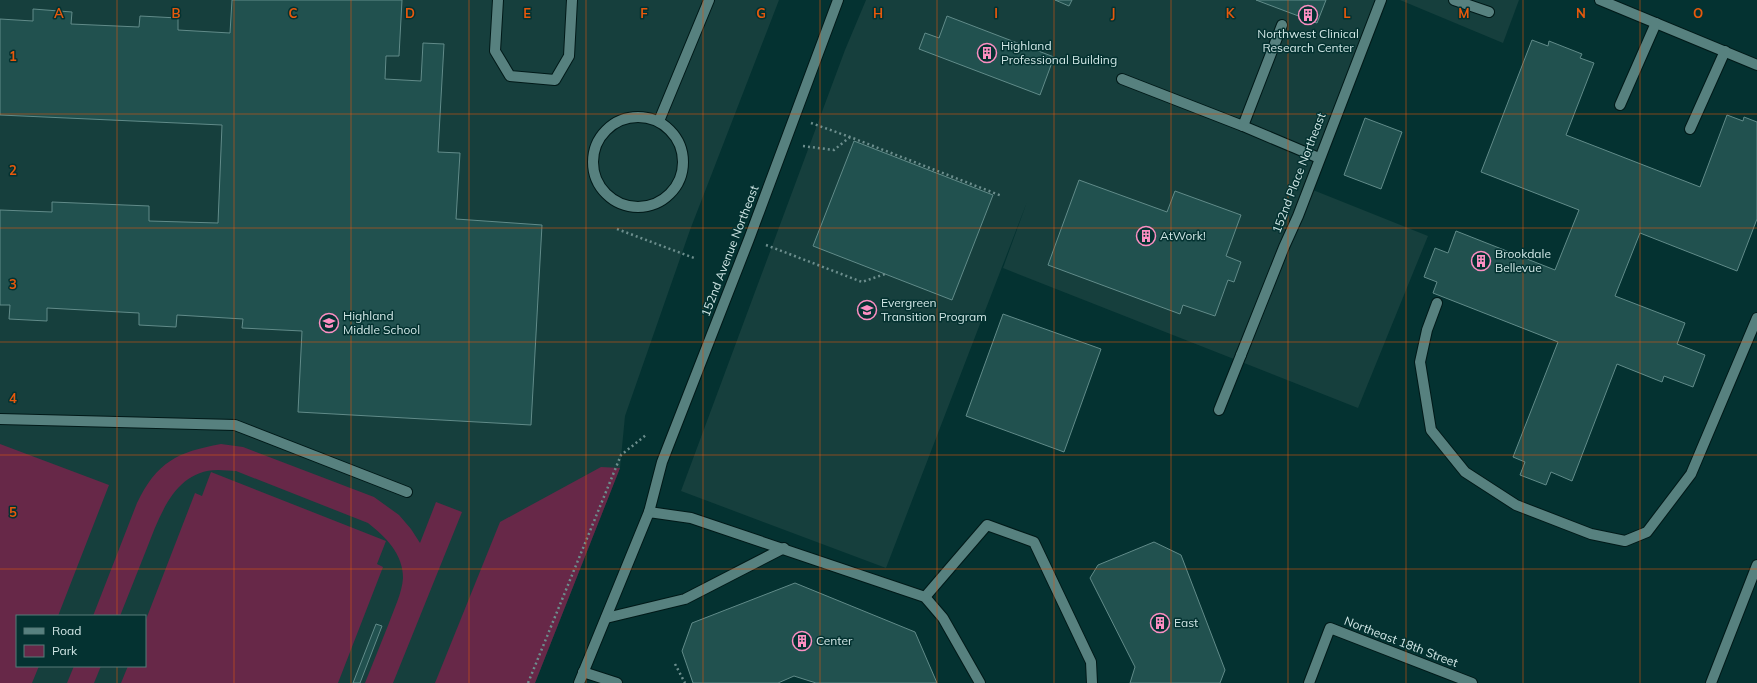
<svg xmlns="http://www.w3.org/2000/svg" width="1757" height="683" font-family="Mulish,sans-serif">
<rect width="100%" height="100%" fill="#043231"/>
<g fill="#163f3d" fill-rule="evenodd">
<path d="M0,0h779l-89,230 -65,186 -5,52 -85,215h-535zM17,616h128v50h-128z"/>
<polygon points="866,0 1381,0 1308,188 1428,236 1358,408 1003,268 1027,202 886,568 681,491 845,50"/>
<polygon points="1400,0 1519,0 1503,43"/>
</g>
<g fill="#672848">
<polygon points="0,444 109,485 58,616 17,616 17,666 39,666 32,683 0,683"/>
<path d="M221,444l22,3 131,50 25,18 12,14 9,14 16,-41 26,10 -69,171h-28c8,-20 16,-40 24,-60 5,-14 13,-30 14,-45 0,-24 -17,-41 -35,-55l-132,-52c-6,0 -12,-1 -18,-1 -43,0 -58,45 -71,78 -9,23 -18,45 -27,68h-27l44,-113c20,-41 40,-51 84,-59z"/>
<polygon points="601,467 620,468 535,683 435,683 500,522"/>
<polygon points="211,472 386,541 377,564 383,567 338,683 121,683 128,666 145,666 145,622 195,493 202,496"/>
<polygon points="74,666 101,666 94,683 67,683"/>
</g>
<g fill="#21514f" stroke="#618b89">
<polygon points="232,0 402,0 399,56 386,56 385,79 421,81 423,43 444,44 438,152 460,153 456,219 542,225 531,425 298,412 302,331 242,328 243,319 177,315 176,327 139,325 139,313 47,308 47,321 9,319 10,305 0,305 0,210 52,212 52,202 149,206 149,221 218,223 222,125 0,115 0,19 33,21 33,9 72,12 71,24 139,27 140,16 178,18 178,30 230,33"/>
<polygon points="1055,0 1072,0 1069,6"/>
<polygon points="1256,0 1326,0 1317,23"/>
<polygon points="947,16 1054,57 1040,95 919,49 925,33 939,38"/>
<polygon points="1532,40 1548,46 1549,41 1582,54 1580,58 1594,63 1566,135 1700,187 1727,115 1743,121 1744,117 1757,122 1757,219 1737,271 1640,233 1615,296 1685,323 1677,344 1705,355 1693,387 1664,376 1662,382 1617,364 1572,481 1551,472 1546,485 1520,475 1525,462 1513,457 1558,342 1433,293 1437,282 1424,277 1435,248 1448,253 1456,231 1555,270 1579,210 1481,172"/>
<polygon points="1365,118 1402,132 1381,189 1344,175"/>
<polygon points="854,141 993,195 952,300 813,246"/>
<polygon points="1079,180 1167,212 1175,191 1241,215 1226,256 1241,262 1234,282 1228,280 1215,316 1183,305 1180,314 1048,265"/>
<polygon points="1003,314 1101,349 1064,452 966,416"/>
<polygon points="1154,542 1181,555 1225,670 1220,683 1130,683 1135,667 1090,578 1098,565"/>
<polygon points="795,583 915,632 937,683 816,683 794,676 778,683 693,683 682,651 692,623"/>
<polygon points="376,624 382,626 360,683 353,683"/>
</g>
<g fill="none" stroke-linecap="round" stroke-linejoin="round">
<defs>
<g id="lane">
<polyline points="498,0 495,51 510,76 555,80 569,56 572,0"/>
<polyline points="1454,0 1489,12"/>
<polyline points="1600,0 1757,65"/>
<polyline points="1122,79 1243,126 1319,158"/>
<polyline points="1620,105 1656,23"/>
<circle cx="638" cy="162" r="45"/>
<polyline points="659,121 709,0"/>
<polyline points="1243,126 1282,25"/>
<polyline points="1690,129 1725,51"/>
<polyline points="1437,303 1427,330 1420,362 1431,430 1465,472 1516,505 1591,534 1625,541 1647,532 1691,474 1757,318"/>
<polyline points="1219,410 1241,355"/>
<polyline points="0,419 235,425 407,492"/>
<polyline points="925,597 987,525 1034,542 1091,662 1092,683"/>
<polyline points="606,618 685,599 784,548"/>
<polyline points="583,672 617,683"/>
<polyline points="579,683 649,512 691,518 925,597 943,618 980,683"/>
</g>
<g id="street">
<polyline points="1241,355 1284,247 1298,216 1381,0"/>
<polyline points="649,512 662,462 749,239 838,0"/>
<polyline points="1309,683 1330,628 1472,683"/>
<polyline points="1711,683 1757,565"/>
</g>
</defs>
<use href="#lane" stroke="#001918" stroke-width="12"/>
<use href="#street" stroke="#001918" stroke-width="12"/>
<g stroke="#6c8e8d" stroke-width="2.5" stroke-dasharray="2 3" stroke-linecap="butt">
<polyline points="811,123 850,137 1002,196"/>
<polyline points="803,146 834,150 850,137"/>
<polyline points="617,229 694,258"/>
<polyline points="766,245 862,282 885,274"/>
<polyline points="675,664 685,683"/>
<polyline points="528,683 621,455 646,435"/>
</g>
<use href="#lane" stroke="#57817f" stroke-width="10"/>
<use href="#street" stroke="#57817f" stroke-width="10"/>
</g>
<path fill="none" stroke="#e8590c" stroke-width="1" stroke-opacity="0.55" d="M117,0v616M234,0v683M351,0v683M469,0v683M586,0v683M703,0v683M820,0v683M937,0v683M1054,0v683M1171,0v683M1288,0v683M1406,0v683M1523,0v683M1640,0v683M0,114h1757M0,228h1757M0,342h1757M0,455h1757M0,569h1757M117,666v17"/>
<defs>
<symbol id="building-ring" viewBox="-11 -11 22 22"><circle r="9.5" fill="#043231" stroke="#fc8fc2" stroke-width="1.5"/><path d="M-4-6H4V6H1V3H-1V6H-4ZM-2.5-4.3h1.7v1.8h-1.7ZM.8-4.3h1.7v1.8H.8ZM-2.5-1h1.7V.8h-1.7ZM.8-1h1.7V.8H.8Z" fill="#fc8fc2"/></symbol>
<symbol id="school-ring" viewBox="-11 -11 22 22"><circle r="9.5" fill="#043231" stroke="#fc8fc2" stroke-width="1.5"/><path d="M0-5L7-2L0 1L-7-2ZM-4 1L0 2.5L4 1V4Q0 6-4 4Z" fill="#fc8fc2"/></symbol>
</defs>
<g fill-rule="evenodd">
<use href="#building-ring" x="1297" y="4" width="22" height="22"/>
<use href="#building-ring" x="976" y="42" width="22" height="22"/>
<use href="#building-ring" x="1135" y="225" width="22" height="22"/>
<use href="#building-ring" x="1470" y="250" width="22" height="22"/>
<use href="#school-ring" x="856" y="299" width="22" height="22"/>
<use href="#school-ring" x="318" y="312" width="22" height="22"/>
<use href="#building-ring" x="1149" y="612" width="22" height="22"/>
<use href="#building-ring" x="791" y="630" width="22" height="22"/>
</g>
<g text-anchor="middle" stroke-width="3" stroke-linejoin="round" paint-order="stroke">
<g font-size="12" fill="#d1e7e6" stroke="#043231" text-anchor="start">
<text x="1308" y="38" text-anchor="middle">Northwest Clinical<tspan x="1308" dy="14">Research Center</tspan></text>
<text x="1001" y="50">Highland<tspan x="1001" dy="14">Professional Building</tspan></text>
<text x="1160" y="240">AtWork!</text>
<text x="1495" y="258">Brookdale<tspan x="1495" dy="14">Bellevue</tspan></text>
<text x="881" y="307">Evergreen<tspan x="881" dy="14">Transition Program</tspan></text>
<text x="343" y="320">Highland<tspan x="343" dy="14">Middle School</tspan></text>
<text x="1174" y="627">East</text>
<text x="816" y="645">Center</text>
</g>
<g font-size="12" fill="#d1e7e6" stroke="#043231">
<text transform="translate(1299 173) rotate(-69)" y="4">152nd Place Northeast</text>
<text transform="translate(730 251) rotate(-69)" y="4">152nd Avenue Northeast</text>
<text transform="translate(1401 642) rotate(21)" y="4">Northeast 18th Street</text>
</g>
</g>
<g font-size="13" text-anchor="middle" font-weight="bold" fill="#e8590c" stroke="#043231" stroke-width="3" stroke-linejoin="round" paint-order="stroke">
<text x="59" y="18">A</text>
<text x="176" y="18">B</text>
<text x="293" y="18">C</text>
<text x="410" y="18">D</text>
<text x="527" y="18">E</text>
<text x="644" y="18">F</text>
<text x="761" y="18">G</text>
<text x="878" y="18">H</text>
<text x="996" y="18">I</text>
<text x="1113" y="18">J</text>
<text x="1230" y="18">K</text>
<text x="1347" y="18">L</text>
<text x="1464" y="18">M</text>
<text x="1581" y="18">N</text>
<text x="1698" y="18">O</text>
<text x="13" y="61">1</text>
<text x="13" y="175">2</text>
<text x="13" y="289">3</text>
<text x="13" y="403">4</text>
<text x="13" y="517">5</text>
</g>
<rect x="16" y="615" width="130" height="52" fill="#043231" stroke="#567a79"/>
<rect x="24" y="628" width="20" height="6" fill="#57817f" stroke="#567a79"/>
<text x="52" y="635" font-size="12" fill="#d1e7e6">Road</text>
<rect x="24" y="645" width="20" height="12" fill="#672848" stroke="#567a79"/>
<text x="52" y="655" font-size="12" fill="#d1e7e6">Park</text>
</svg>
